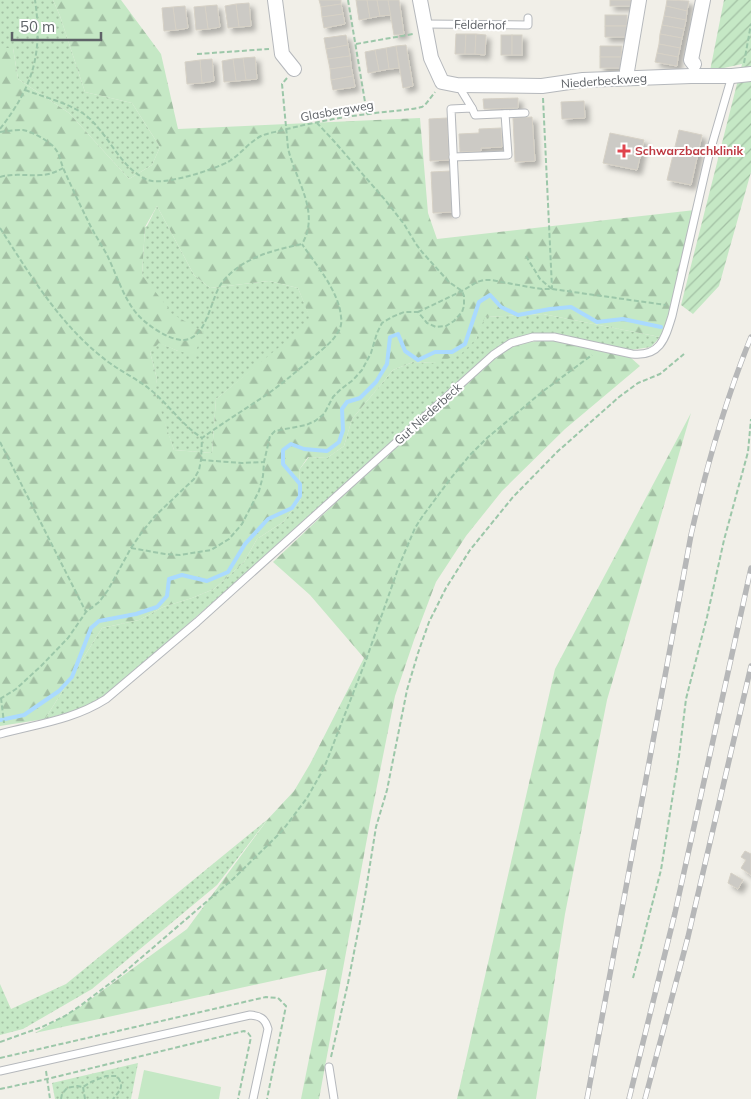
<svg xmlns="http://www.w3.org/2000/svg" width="751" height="1099" font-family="Mulish,sans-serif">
<defs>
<pattern id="grass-dots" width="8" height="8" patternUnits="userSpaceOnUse" patternTransform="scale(1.25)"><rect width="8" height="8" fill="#c5e8c5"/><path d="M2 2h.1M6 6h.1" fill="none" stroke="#a3c0a4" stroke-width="1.8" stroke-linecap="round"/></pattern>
<pattern id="forest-firs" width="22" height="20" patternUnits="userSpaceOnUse" patternTransform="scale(1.25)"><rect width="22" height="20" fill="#c5e8c5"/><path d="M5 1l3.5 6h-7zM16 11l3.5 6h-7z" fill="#a3c0a4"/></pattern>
<pattern id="garden-furrows" width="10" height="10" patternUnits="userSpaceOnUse" patternTransform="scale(1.25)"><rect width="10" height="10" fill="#c5e8c5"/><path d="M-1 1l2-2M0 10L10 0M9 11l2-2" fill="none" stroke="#a3c0a4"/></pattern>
<filter id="shadow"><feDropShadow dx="4.5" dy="4.5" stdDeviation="2.5" flood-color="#0004"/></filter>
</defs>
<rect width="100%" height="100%" fill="#f1efe8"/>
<g fill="url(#grass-dots)">
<polygon points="0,0 53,0 60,16 85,92 132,103 160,147 152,165 129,179 69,113 18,79 13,48 0,48"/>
<polygon points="157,206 194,275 210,288 269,281 298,288 312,322 216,399 212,453 174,450 154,393 157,379 150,352 158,342 178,351 167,311 142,275 145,227 147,226"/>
<polygon points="543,314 660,337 651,347 631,350 554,335 510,341 114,689 93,703 73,711 45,719 102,628 139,620 163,607 192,598 214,589 244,562 257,539 283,522 301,499 299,470 309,457 327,458 344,446 352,419 393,370 413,362 434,363 476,339 484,317"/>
<polygon points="268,819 217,885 92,989 23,1029 0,1035 0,984 11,1009 66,984"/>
<polygon points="138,1063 131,1099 55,1099 52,1083"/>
</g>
<g fill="url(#forest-firs)" fill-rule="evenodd">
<path d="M53,0h68l40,54 17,75 242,-11 8,95 9,26 258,-29 -31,122 -4,5 -117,-23 -58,3 -9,22 -16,16 -26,8 -21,-1 -20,8 -41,49 -8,27 -17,12 -19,-1 -9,13 2,29 -18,23 -26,17 -13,23 -30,27 -22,9 -29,9 -24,13 -37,8 -57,91 -45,7v-678h13l5,31 51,34 60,66 23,-14 8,-18 -28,-44 -47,-11 -25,-76zM157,206l37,69 16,13 59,-7 29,7 13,33 -95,78 -4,54 -38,-3 -19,-57 2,-14 -7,-27 9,-9 19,8 16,4 10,-23 -37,-21 2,-2 -27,-34 3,-48z"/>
<path d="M553,340l77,17 10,9 -75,63 -63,62 -36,45 -30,46 -22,58 -19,56 -22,110 -54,293h-18l26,-130 -292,64 45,-26 107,-78 81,-110 26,-28 16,-27 54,-106 -54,-63 -37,-33 74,-70 151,-138c21,-11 31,-13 55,-14z"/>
<polygon points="691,413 607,700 565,914 536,1099 457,1099 555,669"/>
</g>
<polygon fill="url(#garden-furrows)" points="724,0 751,0 751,172 719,286 693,314 681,305 742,64 710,71"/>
<polygon fill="#c5e8c5" points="144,1070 221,1087 219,1099 138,1099"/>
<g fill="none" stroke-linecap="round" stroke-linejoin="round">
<polyline stroke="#aadaff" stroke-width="4" points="0,720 24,715 59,691 72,677 91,628 99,621 136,614 157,607 167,596 169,579 182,575 207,581 228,572 245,544 268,519 292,508 300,496 300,484 283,464 283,450 291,444 304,449 327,451 339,442 343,430 342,409 347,402 360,398 376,382 387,364 390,337 398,334 405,351 418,360 435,352 452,352 465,344 479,302 490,295 501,307 518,315 550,309 571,307 597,322 623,319 661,327"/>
</g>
<g fill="#cccac5" stroke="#d6d1c6" filter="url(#shadow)">
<polygon points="319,0 341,0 341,4 321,7"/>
<polygon points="356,0 367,0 370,18 359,20"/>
<polygon points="367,0 377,0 380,16 370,18"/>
<polygon points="377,0 388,0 391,15 380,16"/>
<polygon points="388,0 399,0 404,34 394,35"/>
<rect x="610" y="0" width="22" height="6"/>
<polygon points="667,0 689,1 687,11 666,6"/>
<polygon points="249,3 251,26 239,27 236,4"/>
<polygon points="236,4 239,27 228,28 225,6"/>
<polygon points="341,4 343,14 322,17 321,7"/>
<polygon points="217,5 220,27 208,29 205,6"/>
<polygon points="185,6 188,28 176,30 173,7"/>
<polygon points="205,6 208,29 196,30 194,7"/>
<polygon points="666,6 687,11 686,20 664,16"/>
<polygon points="173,7 176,30 164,31 162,8"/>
<polygon points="343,14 345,24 324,28 322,17"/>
<rect x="605" y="15" width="22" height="11"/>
<polygon points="664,16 686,20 684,29 662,25"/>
<polygon points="662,25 684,29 682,38 660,34"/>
<polygon points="605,26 627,26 626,37 605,37"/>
<polygon points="456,34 466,34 465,54 455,54"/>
<polygon points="466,34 476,34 475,54 465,54"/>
<polygon points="476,34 486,35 485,55 475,54"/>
<polygon points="660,34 682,38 680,48 659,44"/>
<polygon points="346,35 348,45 326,49 324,38"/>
<rect x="501" y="35" width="11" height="20"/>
<rect x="512" y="35" width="10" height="20"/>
<polygon points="659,44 680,48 678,57 657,53"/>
<polygon points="348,45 350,56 328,59 326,49"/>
<polygon points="406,45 413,86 403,88 396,46"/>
<polygon points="396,46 399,68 389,69 386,48"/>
<polygon points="600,46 622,46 621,57 600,57"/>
<polygon points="386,48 389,69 379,71 375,50"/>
<polygon points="375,50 379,71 368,73 365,52"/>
<polygon points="657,53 678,57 677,66 655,62"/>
<polygon points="350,56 351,66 330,69 328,59"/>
<polygon points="255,57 257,79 246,80 243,58"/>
<rect x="600" y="57" width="21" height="11"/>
<polygon points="243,58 246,80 236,81 233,59"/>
<polygon points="212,59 214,81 202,83 200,60"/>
<polygon points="233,59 236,81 224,82 222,61"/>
<polygon points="200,60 202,83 187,84 185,62"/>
<polygon points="351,66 353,76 331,80 330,69"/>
<polygon points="353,76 355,87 333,90 331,80"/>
<polygon points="518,98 518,108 484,109 483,99"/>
<polygon points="584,101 585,118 562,119 561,102"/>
<polygon points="532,117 535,161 515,162 513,118"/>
<polygon points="447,118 449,160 430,161 429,119"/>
<polygon points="501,128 502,147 481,148 481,151 460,152 459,134 479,133 479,129"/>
<polygon points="679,130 702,135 691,185 667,180"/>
<polygon points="610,133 644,140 637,170 603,163"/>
<polygon points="450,171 452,212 433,213 431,172"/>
<polygon points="745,851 751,854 751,875 741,868 746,860 741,857"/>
<polygon points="731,873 743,880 738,889 728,883"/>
</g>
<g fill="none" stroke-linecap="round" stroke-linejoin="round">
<defs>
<g id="lane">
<polyline points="424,24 528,25 528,18"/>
<polyline points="458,85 472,108"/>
<polyline points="453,157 508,155 505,114"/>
<polyline points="456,214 451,109 472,108 475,115 525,113"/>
<path d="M0,734c37,-10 73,-14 106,-35l91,-77 296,-267 18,-12 22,-6h21l78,17c28,3 33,-15 40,-38l37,-161 23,-79"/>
<polyline points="329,1067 334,1099"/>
<path d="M0,1071l250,-56c10,1 15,3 18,14l-15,70"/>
</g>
<g id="street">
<polyline points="275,0 282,54 294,69"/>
<polyline points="420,0 431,58 442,82 457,85 542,86 583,80 691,76 732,76 751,74"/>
<polyline points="694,64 691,60 703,0"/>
<polyline points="627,71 639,0"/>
</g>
</defs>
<use href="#lane" stroke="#b5b8bc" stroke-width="9"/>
<use href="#street" stroke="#b5b8bc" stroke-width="16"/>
<g stroke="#9cc7a9" stroke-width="2" stroke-dasharray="5 2.5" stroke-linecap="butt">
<polyline points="348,0 367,114"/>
<polyline points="356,44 413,34"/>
<polyline points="197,54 269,49"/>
<polyline points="744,63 751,24"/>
<path d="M287,78l-5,6 6,64c7,32 33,64 14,96"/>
<path d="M25,90c21,8 53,15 68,32 18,18 30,48 55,58 16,6 64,-10 80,-18 12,-7 20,-19 33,-26 7,-3 15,-4 22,-6 28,-7 57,-13 86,-16 18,-3 35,-3 53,-7l3,-2 10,-13"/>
<polyline points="543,98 552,288"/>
<path d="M0,129c33,-43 43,-75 35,-129"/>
<path d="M0,132c7,-1 15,-2 23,-2 10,2 22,9 30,16 7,7 7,15 11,24 8,18 17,37 26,55 5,10 11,19 17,30 9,18 17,45 31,60 9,10 32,26 46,25 25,-2 26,-45 40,-60 20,-23 50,-30 78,-36"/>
<path d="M0,177c14,-4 26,-1 40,-2 9,0 16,-3 23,-7"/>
<path d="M0,228c27,42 53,85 90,119 7,6 15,13 24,19 12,8 26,15 38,25 18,15 30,34 50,47"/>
<polyline points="526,256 540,279 552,289"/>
<polyline points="418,312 462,291 477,282 484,280 491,280 529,287 542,289 552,289 666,305"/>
<polyline points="0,442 86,612"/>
<polyline points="201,460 242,463 264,462"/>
<polyline points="131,548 165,554 180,555 211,550 229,539 242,524 259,491 263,476 264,462 270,436 275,431 306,425 315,421 324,414 333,397 341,389 353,380 362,370 371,353 377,333 382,323 392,317 404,312 418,312 427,323 436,327 446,326 454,321 462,312 464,306 464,296 462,291 449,282 422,252 416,244 404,224 386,201 333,140 317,123"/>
<polyline points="1,698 4,723"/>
<path d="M0,699l16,-10 25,-23 27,-28 18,-26 13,-10 9,-12 23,-42 11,-16 13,-16 39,-37 5,-9 2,-10 1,-22c22,-16 45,-30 67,-45 15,-11 28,-22 42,-34 9,-8 21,-16 27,-27 3,-4 4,-10 3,-15 -2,-26 -25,-52 -39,-73"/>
<polyline points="633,978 661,870 679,756 686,699 707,617 724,540 748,452 751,419"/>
<polyline points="0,1042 42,1027 65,1016 80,1006 121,975 233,879 282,831 307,798 324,768 366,660 399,566 415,528 422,517 451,478 470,455 487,438 542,392 592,355"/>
<polyline points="331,1057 348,983 365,896 376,827 387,790 407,690 418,653 429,622 446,588 470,550 513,497 557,452 619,397 638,383 660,374 684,354"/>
<polyline points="0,1058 266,997 278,998 286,1006 267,1099"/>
<polyline points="46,1071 50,1099"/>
<polyline points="83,1087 85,1099"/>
<polyline points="0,1089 47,1079 244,1031 248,1033 251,1037 238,1099"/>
<path d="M61,1099l1,-5 5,-6 10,-2 6,1 8,-5 15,-6h11c8,11 3,14 -4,23"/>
</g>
<use href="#lane" stroke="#fff" stroke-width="7"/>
<use href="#street" stroke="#fff" stroke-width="14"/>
<defs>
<g id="rail">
<path d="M587,1099l104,-564c15,-67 34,-134 60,-198"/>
<polyline points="629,1099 675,913 751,568"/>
<polyline points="645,1099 688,937 751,666"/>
</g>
</defs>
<use href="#rail" stroke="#b6b7b8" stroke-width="5.5"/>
<use href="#rail" stroke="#fff" stroke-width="4" stroke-dasharray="11" stroke-linecap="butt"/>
</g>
<path fill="#e0444e" stroke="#fff" stroke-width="2" d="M621.5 143.5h5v5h5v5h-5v5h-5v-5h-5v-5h5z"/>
<g text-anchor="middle" stroke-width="4" stroke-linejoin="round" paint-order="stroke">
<g font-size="12" fill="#5f6368" stroke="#fff">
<text transform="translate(480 25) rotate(1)" y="4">Felderhof</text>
<text transform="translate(604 81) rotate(-4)" y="4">Niederbeckweg</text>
<text transform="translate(337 111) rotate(-10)" y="4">Glasbergweg</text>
<text transform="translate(428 414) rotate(-42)" y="4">Gut Niederbeck</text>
</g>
<g font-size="12" font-weight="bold" fill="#be3a42" stroke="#fff" text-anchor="start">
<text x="635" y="155">Schwarzbachklinik</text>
</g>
</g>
<path d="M12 32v8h89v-8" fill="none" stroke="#5f6368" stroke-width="2.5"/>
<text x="20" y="32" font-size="15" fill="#5f6368" stroke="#ffffff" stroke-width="4" paint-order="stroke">50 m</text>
</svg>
